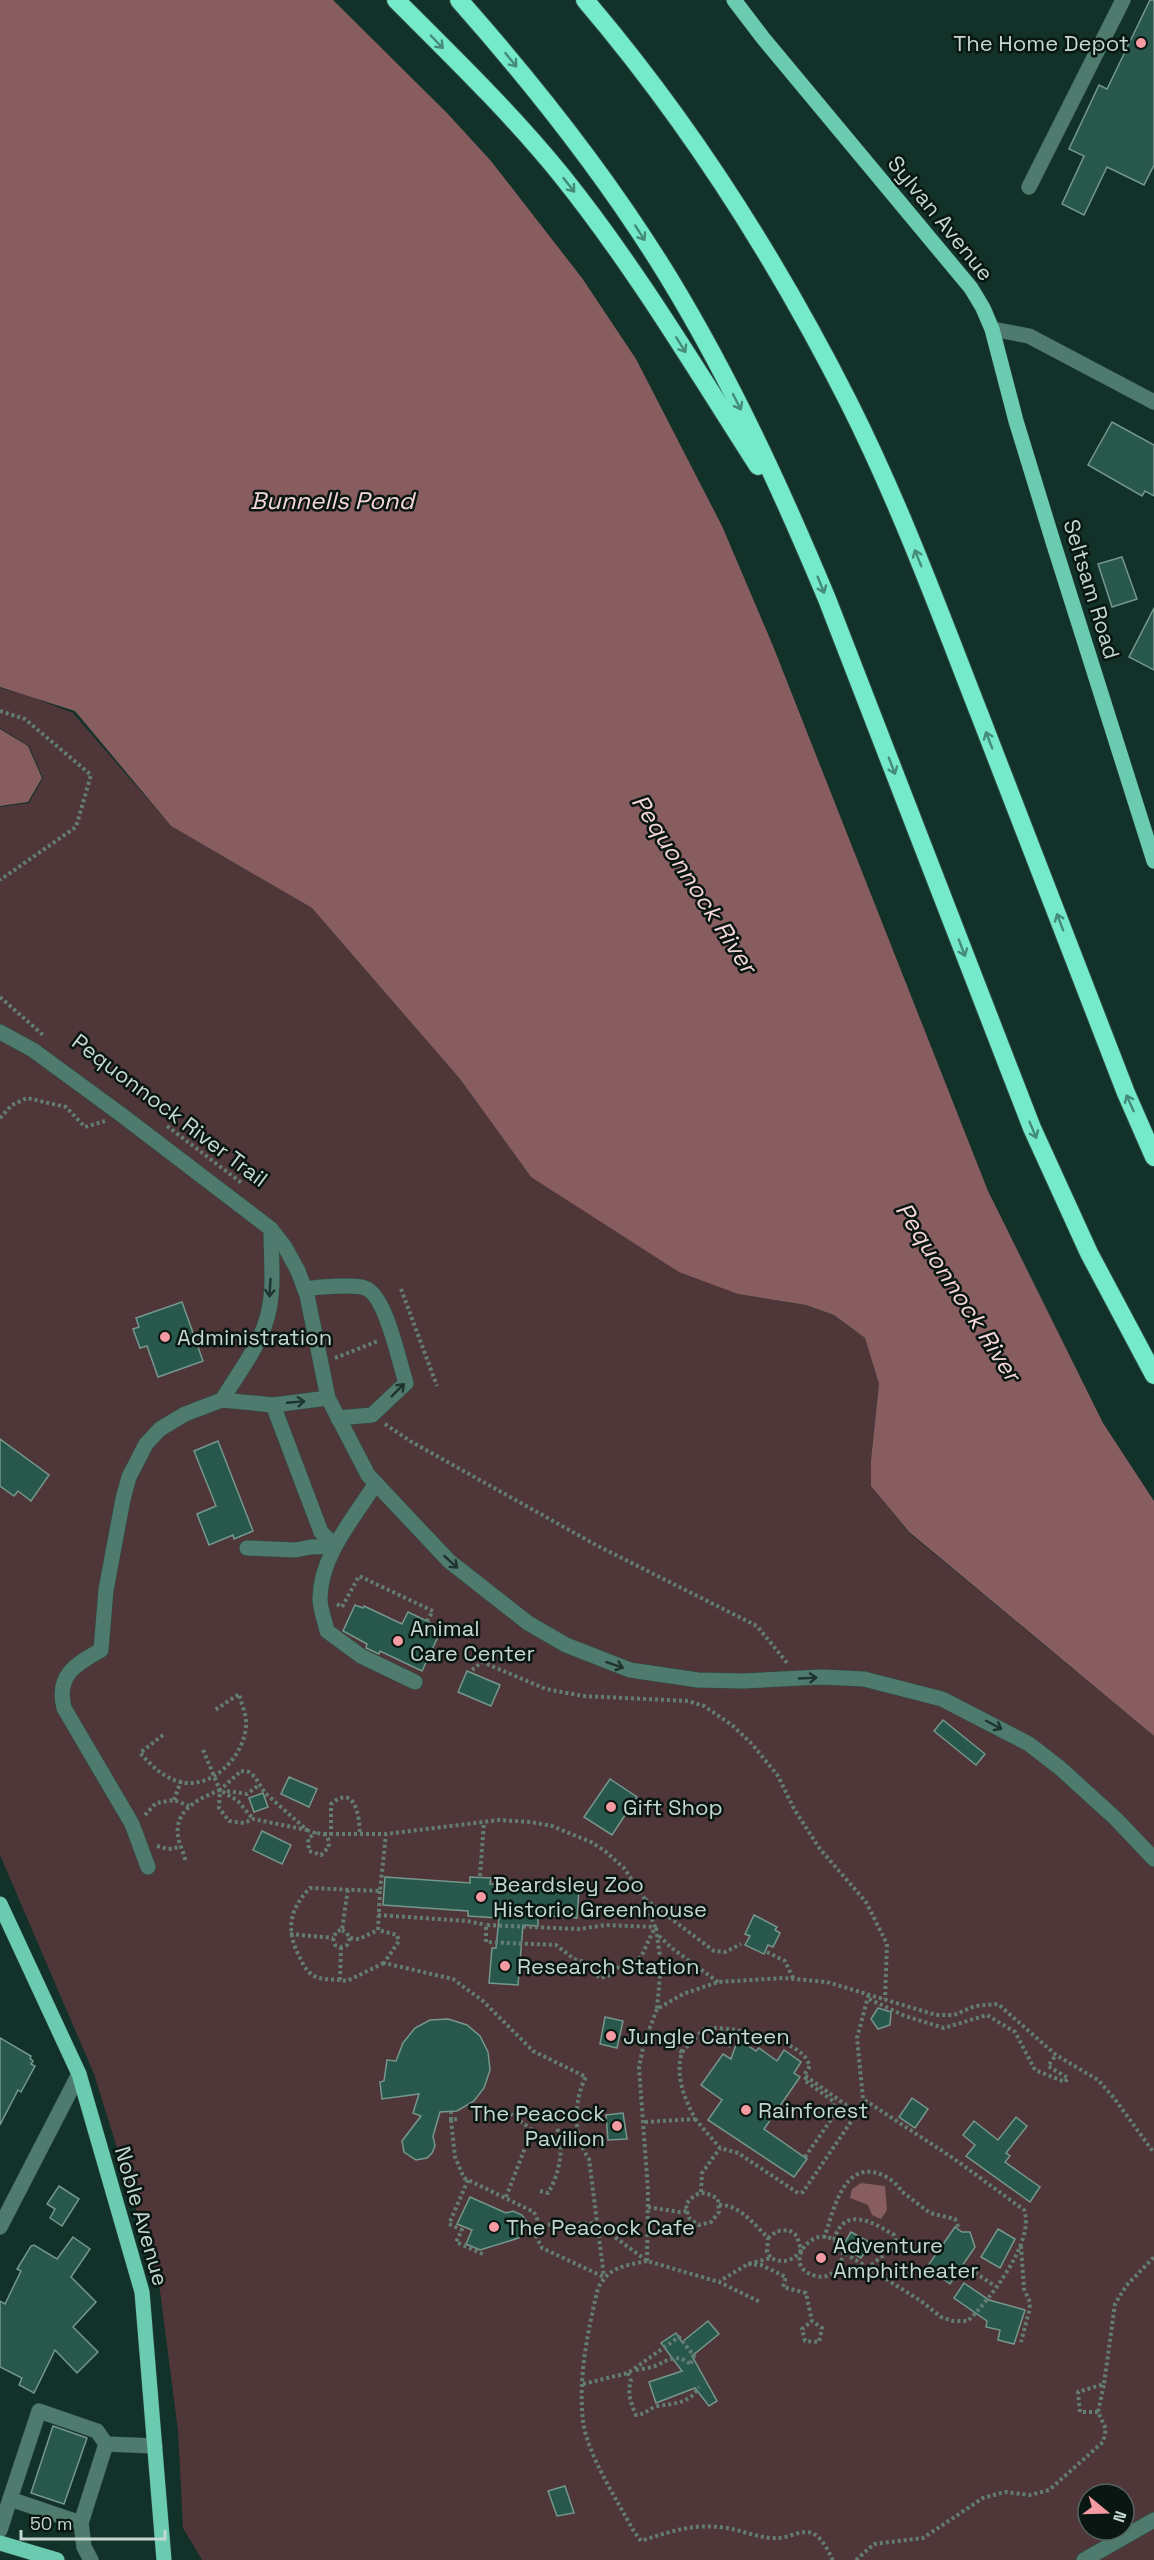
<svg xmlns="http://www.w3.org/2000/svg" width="1154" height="2560" font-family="'Space Grotesk',sans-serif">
<rect width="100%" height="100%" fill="#113129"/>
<path fill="#4f3638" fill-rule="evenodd" d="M0,688l29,8 44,17 98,113 141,82 148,171 71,98 207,117 68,11 28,10 31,23 14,46 -8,76v26l38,47 245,203v824h-952l-19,-32 -5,-97 -19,-148 -65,-209 -94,-219v-1048l29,-4 14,-25 -14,-32 -29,-18zM1088,2494h36v36h-36z"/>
<g fill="#885d60">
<polygon points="0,0 333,0 447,113 491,161 582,278 636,359 722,526 773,646 988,1191 1103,1423 1154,1501 1154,1736 909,1532 871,1486 871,1460 879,1384 865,1338 834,1315 806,1305 738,1294 679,1272 531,1177 460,1079 312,908 171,826 75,711 0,687"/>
<polygon points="0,729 28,746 42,778 28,802 0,806"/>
<polygon points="861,2183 885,2186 887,2210 881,2219 872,2215 868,2205 850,2198 852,2189"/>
</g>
<g fill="#28584b" stroke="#75978d" stroke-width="1.5">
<polygon points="1150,0 1154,0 1154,165 1144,185 1107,167 1084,215 1062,204 1084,156 1069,149 1099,85 1107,89"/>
<polygon points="1112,422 1154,445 1154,496 1145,491 1142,496 1088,465"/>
<polygon points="1122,557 1137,599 1112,607 1098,564"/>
<polygon points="1154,608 1154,670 1129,657"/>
<polygon points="182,1302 203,1361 158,1377 147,1346 140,1348 133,1329 139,1327 136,1318"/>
<polygon points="0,1439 49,1475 31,1501 18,1491 14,1496 0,1486"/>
<polygon points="218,1441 253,1531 234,1539 233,1535 209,1545 197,1514 216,1506 194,1451"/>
<polygon points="355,1605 363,1608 364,1606 402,1624 408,1612 442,1628 422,1671 380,1651 379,1654 366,1648 367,1644 343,1631"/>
<polygon points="467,1671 500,1685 491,1706 458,1692"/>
<polygon points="943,1720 985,1754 976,1765 934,1731"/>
<polygon points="289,1777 317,1789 309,1807 281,1794"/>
<polygon points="610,1779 637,1797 612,1835 584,1817"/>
<polygon points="263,1793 268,1807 254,1812 249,1798"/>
<polygon points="262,1831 291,1845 282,1864 253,1850"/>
<polygon points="385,1877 470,1883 470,1877 491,1878 490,1884 579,1889 577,1918 538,1915 538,1926 523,1925 518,1985 489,1983 492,1948 496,1948 499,1918 468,1916 468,1911 383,1905"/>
<polygon points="754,1915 777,1927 775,1930 780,1933 773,1947 768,1945 764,1954 745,1945 750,1936 745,1934"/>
<polygon points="878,2008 891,2012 890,2025 878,2029 871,2019"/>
<polygon points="605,2017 623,2021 617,2048 600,2044"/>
<polygon points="448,2019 467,2025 480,2036 488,2052 490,2070 484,2088 474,2101 457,2111 440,2112 433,2136 435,2146 432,2153 427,2158 416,2160 404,2152 402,2141 421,2116 413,2113 419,2094 382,2099 380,2082 384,2081 387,2060 396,2061 403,2043 415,2028 430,2020"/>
<polygon points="0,2038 31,2056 30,2058 33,2061 31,2064 35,2066 21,2092 18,2090 0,2125"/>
<polygon points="738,2039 756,2051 759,2048 777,2061 784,2050 801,2062 794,2073 800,2077 764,2129 807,2159 794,2177 708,2120 722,2100 701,2085 723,2054 731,2059"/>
<polygon points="912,2098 928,2109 915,2128 899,2117"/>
<polygon points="623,2113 627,2139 608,2140 606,2115"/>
<polygon points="1016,2117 1027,2126 1006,2153 1010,2156 1005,2162 1040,2187 1030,2202 966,2156 975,2145 963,2135 974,2121 998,2140"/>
<polygon points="59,2186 79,2199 62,2226 50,2218 55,2209 47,2204"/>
<polygon points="470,2197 506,2213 513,2211 522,2215 527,2222 519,2238 480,2250 466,2244 472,2230 457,2224"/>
<polygon points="955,2227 962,2232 970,2232 975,2247 950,2284 927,2267"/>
<polygon points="998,2229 1015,2239 1000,2268 981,2257"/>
<polygon points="851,2232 871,2243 861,2258 842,2247"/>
<polygon points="73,2237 90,2249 71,2277 96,2302 73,2327 98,2352 77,2373 55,2350 34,2393 19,2385 22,2378 0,2367 0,2301 5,2304 21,2271 17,2269 31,2246 34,2245 57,2259"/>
<polygon points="964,2283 989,2300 1025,2310 1014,2344 998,2340 1000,2330 986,2327 987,2321 954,2298"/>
<polygon points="708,2321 719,2334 692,2356 717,2401 709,2406 695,2388 656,2403 649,2382 682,2371 661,2343 676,2333 682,2342"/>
<polygon points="53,2426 87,2438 64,2504 31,2493"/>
<polygon points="565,2486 574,2513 557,2516 548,2491"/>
</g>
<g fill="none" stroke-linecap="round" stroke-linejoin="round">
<defs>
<g id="minor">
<polyline points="1029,187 1123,0"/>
<polyline points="992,329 1029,336 1154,402"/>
<polyline points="0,1032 33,1050 123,1116 271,1229 285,1247 298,1271 307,1295 328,1398 368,1475 449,1561 528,1623 566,1645 630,1670 698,1680 743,1681 821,1677 864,1679 942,1699 1029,1744 1060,1768 1116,1819 1154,1859"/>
<path d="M305,1289c12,-2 49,-5 60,-1 21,7 34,74 41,95l-34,32 -34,3"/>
<path d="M222,1400c15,-25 37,-53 45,-82 8,-27 4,-60 4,-89"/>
<polyline points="273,1405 321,1532 335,1546"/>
<path d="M376,1483c-22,35 -56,73 -56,116 0,10 5,22 7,32l34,25 54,26"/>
<polyline points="247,1548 295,1550 311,1547 335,1546"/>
<path d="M148,1867l-16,-43 -68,-116c-8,-33 11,-43 37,-58l5,-60 17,-91 6,-22 17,-33 14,-15 25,-15 37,-14 51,5 55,-7"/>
<polyline points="0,2227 79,2074"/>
<polyline points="106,2444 155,2446"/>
<polyline points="10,2499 39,2411 97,2431 106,2444"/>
<polyline points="81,2523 84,2547 91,2560"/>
<polyline points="0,2530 10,2499 81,2523 106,2444"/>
<polyline points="1084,2560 1154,2520"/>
</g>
<g id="major">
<polyline points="734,0 763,38 971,288 983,308 992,329 1016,421 1054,545 1154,861"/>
<polyline points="0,1904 79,2074 142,2292 164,2560"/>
<polyline points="0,2543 57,2560"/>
</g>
<g id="highway">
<path d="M396,0c57,57 115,113 166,176 73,91 133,192 196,290"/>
<path d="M459,0c77,87 149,178 210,278 62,102 112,211 158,321l205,529 57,125 65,122"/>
<path d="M585,0c104,122 191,259 263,401 51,101 90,207 131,312 49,127 98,253 147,380l28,64"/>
</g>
</defs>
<use href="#minor" stroke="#2e4c44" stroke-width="16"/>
<use href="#major" stroke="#2e4c44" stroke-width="16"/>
<use href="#highway" stroke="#2e4c44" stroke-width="20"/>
<g stroke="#637d75" stroke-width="4" stroke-dasharray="3 3" stroke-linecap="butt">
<polyline points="0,711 25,719 91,775 76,827 0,880"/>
<polyline points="0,997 43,1035"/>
<polyline points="0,1118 12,1105 27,1098 66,1107 85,1127 105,1121"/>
<polyline points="167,1126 243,1184"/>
<polyline points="401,1289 437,1386"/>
<polyline points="335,1358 378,1341"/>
<polyline points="385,1424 410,1441 596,1545 757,1626 788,1664"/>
<polyline points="337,1604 342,1607 359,1576 433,1611 427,1621"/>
<polyline points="472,1670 482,1662 546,1689 583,1696 688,1701 704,1706 732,1725 752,1744 778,1776 794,1809 820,1849 866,1902 887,1944 885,1999"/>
<path d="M163,1735l-23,18c13,14 26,28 47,30 31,2 60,-32 59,-61 0,-9 -5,-19 -7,-28l-24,16"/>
<polyline points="203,1750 220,1790"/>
<polygon points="241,1771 249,1772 255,1777 265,1793 307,1830 253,1819 244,1823 229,1821 219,1808 220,1790"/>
<polyline points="227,1791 247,1794 259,1785"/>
<polyline points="174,1800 181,1781"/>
<polyline points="145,1815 156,1803 174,1800 189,1806"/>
<polyline points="307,1830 315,1833 308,1839 309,1851 321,1855 329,1847 328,1839 324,1834 315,1833"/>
<polyline points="324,1834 386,1834 499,1820 531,1822 552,1826 591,1842 605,1851 624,1868 644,1898 655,1927 606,1925 579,1929 486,1925 486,1942 556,1945 574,1959 588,1963 594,1974 601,1978 608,1976 621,1965 631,1963 641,1957 655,1927"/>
<path d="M331,1835v-31c25,-21 28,13 29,30"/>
<polyline points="157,1846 168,1849 181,1847"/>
<path d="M185,1860c-1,-7 -4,-12 -6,-19 -8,-30 19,-42 41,-51l18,11 15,18"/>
<polyline points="480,1876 484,1822"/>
<path d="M380,1891l-2,39 19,5 2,6 -15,22 69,16 30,22 50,50 53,26c-13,24 -13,60 3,82l15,118"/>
<polyline points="645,1899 714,1951 725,1952 741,1944"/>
<polyline points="378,1915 467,1921 486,1925"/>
<polyline points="656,1928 661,1964 657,2009 683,1994 718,1982 784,1978 827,1982 936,2015 954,2015 975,2006 998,2004 1056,2055 1098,2080 1114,2098 1154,2153"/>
<polyline points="342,1930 346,1932 350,1938 347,1945 341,1947 335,1945 333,1938 337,1931 342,1930 348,1888"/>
<polyline points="290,1934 333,1938"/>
<polyline points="659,1936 673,1949 718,1982"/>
<polyline points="350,1938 359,1939 378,1930"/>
<polyline points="341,1947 340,1980 347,1981 384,1963"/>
<polyline points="767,1952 785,1961 793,1978"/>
<path d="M340,1980c-8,-1 -17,0 -24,-3 -9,-4 -13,-13 -17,-21 -13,-26 -10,-47 11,-68l70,3 6,-57"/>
<polyline points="869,1999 905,2016 944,2028 987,2015 1015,2032 1035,2070 1065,2082 1068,2078 1048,2066 1056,2055"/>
<polyline points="722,2030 723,2041 731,2046"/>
<path d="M682,2052l22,-23c20,-5 85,10 98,25 4,3 6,8 8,12l-6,9 53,38"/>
<polyline points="457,2119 451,2120 455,2157 464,2178 534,2212 537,2219 536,2236 542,2248 604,2277"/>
<polyline points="695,2119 720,2148 738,2153 798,2193 803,2192 857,2113 863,2099 857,2038 869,1993"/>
<polyline points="451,2120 451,2112"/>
<path d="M645,2122l50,-3c-11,-22 -20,-43 -13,-67l-33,-21"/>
<polyline points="532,2130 551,2144 560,2147"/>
<polyline points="560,2135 579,2131"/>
<polyline points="805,2157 835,2114 833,2101 804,2080 807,2077"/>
<polyline points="468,2180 449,2224 462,2230 456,2242 485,2255"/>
<path d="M540,2191l8,2c11,-18 17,-45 9,-65"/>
<polyline points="701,2192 702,2173 720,2148"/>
<polyline points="506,2197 532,2130 511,2114"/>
<path d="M719,2205c20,-1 36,20 49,33l-1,14 4,6 -23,6 -28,17"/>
<path d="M648,2207l31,5 8,-1 -1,-7c11,-13 18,-14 32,-5l1,13 -8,10 -12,3 -10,-7 -2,-7"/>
<polyline points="536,2225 596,2223 647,2261 719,2282 760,2302"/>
<path d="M768,2238l9,-7 12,-1 8,6 4,14c-8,11 -17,14 -30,8"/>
<path d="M824,2238c9,-24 18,-78 56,-64 8,3 18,10 21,17l29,22 25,6 4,10"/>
<path d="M834,2240c10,-35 39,-18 60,-5l3,9 -29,24"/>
<polyline points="1021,2246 1024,2289 1029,2300 1030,2308 1021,2342"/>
<path d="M843,2252c-1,15 -12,28 -27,24 -42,-10 7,-66 27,-24l78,49 20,16 12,4h15c21,-21 68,-80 56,-111l-71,-52 -90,-59"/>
<path d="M647,2261c-23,5 -37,5 -49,27 -10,42 -20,89 -15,133 4,33 34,79 50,109l8,11c30,-10 54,-18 86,-13 17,3 34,11 51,10 11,0 26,-10 36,-4 9,5 14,17 19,26"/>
<polyline points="647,2261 648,2191 639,2067 644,2043 657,2009"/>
<polyline points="748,2264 761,2265 786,2277 783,2287 806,2293 812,2321 822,2328 819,2342 805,2341 802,2329 812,2321"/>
<polyline points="965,2266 995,2286"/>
<path d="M636,2370c6,-1 13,-2 19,-4 14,-6 21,-13 35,-2"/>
<path d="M628,2373l3,8c-4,12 0,23 5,34 9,0 13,-7 22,-9 17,-3 31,-2 41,-19"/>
<polyline points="583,2384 628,2373 679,2337 694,2356 690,2365"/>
<polyline points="1098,2412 1080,2412 1078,2392 1104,2384 1115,2304 1126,2286 1154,2257"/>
<polyline points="856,2560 874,2544 923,2538 983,2498 1005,2492 1030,2495 1049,2490 1103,2442 1106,2429 1098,2412 1104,2384"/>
</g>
<use href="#minor" stroke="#4f7a6e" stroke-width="15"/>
<use href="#major" stroke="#6bcbb1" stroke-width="15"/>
<use href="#highway" stroke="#75eacb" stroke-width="18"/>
</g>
<defs><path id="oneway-shaft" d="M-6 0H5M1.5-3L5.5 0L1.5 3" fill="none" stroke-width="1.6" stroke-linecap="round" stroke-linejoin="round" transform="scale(1.5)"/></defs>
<g stroke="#448b78">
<use href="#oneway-shaft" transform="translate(437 42) rotate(46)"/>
<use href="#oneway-shaft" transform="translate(511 60) rotate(51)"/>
<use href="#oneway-shaft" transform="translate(569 185) rotate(52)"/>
<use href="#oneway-shaft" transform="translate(640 233) rotate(57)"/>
<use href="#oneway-shaft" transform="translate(681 345) rotate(58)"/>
<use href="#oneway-shaft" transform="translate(737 402) rotate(63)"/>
<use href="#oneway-shaft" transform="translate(918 558) rotate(-112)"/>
<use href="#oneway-shaft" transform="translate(821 585) rotate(68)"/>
<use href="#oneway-shaft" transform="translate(989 740) rotate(-111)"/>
<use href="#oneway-shaft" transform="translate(892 766) rotate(69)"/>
<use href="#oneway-shaft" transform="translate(1060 922) rotate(-111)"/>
<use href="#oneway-shaft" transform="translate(962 948) rotate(69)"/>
<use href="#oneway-shaft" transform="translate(1130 1103) rotate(-114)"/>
<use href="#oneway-shaft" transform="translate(1033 1130) rotate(67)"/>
</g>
<g stroke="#1e342e">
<use href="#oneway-shaft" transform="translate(270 1288) rotate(93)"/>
<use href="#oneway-shaft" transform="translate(398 1390) rotate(-45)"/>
<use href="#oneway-shaft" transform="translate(296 1402) rotate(-5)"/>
<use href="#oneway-shaft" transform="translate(451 1562) rotate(42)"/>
<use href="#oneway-shaft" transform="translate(615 1665) rotate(19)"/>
<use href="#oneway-shaft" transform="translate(808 1678) rotate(-3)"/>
<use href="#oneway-shaft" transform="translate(994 1725) rotate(28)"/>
</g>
<g fill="#f49aa2" stroke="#091612" stroke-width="2">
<circle cx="1141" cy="43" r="6"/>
<circle cx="165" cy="1337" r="6"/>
<circle cx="398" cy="1641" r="6"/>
<circle cx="611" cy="1807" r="6"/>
<circle cx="481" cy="1897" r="6"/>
<circle cx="505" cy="1966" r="6"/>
<circle cx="611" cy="2036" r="6"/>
<circle cx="746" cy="2110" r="6"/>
<circle cx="617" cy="2126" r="6"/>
<circle cx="494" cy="2227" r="6"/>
<circle cx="821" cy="2258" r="6"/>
</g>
<g text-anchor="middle" stroke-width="5" stroke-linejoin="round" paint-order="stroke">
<g font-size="22" fill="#c5d7d1" stroke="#091612" text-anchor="start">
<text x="1129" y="51" text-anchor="end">The Home Depot</text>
<text x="177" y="1345">Administration</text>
<text x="410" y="1636">Animal<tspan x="410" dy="25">Care Center</tspan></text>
<text x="623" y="1815">Gift Shop</text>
<text x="493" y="1892">Beardsley Zoo<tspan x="493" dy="25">Historic Greenhouse</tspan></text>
<text x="517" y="1974">Research Station</text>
<text x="623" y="2044">Jungle Canteen</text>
<text x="758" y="2118">Rainforest</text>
<text x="605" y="2121" text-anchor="end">The Peacock<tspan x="605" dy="25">Pavilion</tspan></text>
<text x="506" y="2235">The Peacock Cafe</text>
<text x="833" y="2253">Adventure<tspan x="833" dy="25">Amphitheater</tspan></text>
</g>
<g font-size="22" fill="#c5d7d1" stroke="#091612">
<text transform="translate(941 218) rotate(51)" y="8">Sylvan Avenue</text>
<text transform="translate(1092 589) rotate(73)" y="8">Seltsam Road</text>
<text transform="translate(170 1110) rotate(37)" y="8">Pequonnock River Trail</text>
<text transform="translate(142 2216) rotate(74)" y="8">Noble Avenue</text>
</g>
<g font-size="24" font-style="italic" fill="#f6d7d9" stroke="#091612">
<text x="332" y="509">Bunnells Pond</text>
<text transform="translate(694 884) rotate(57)" y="8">Pequonnock River</text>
<text transform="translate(958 1292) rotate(57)" y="8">Pequonnock River</text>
</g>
</g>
<g transform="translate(1106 2512) rotate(109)"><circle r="28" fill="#091612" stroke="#54635e" stroke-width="1.5"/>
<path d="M0-4.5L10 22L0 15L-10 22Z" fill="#f49aa2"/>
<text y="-9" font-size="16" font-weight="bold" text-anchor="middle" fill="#c5d7d1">N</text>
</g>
<path d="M21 2530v9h144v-9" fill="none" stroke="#c5d7d1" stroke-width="3"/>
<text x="30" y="2530" font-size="18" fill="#c5d7d1" stroke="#091612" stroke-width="4.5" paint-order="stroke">50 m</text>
</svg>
